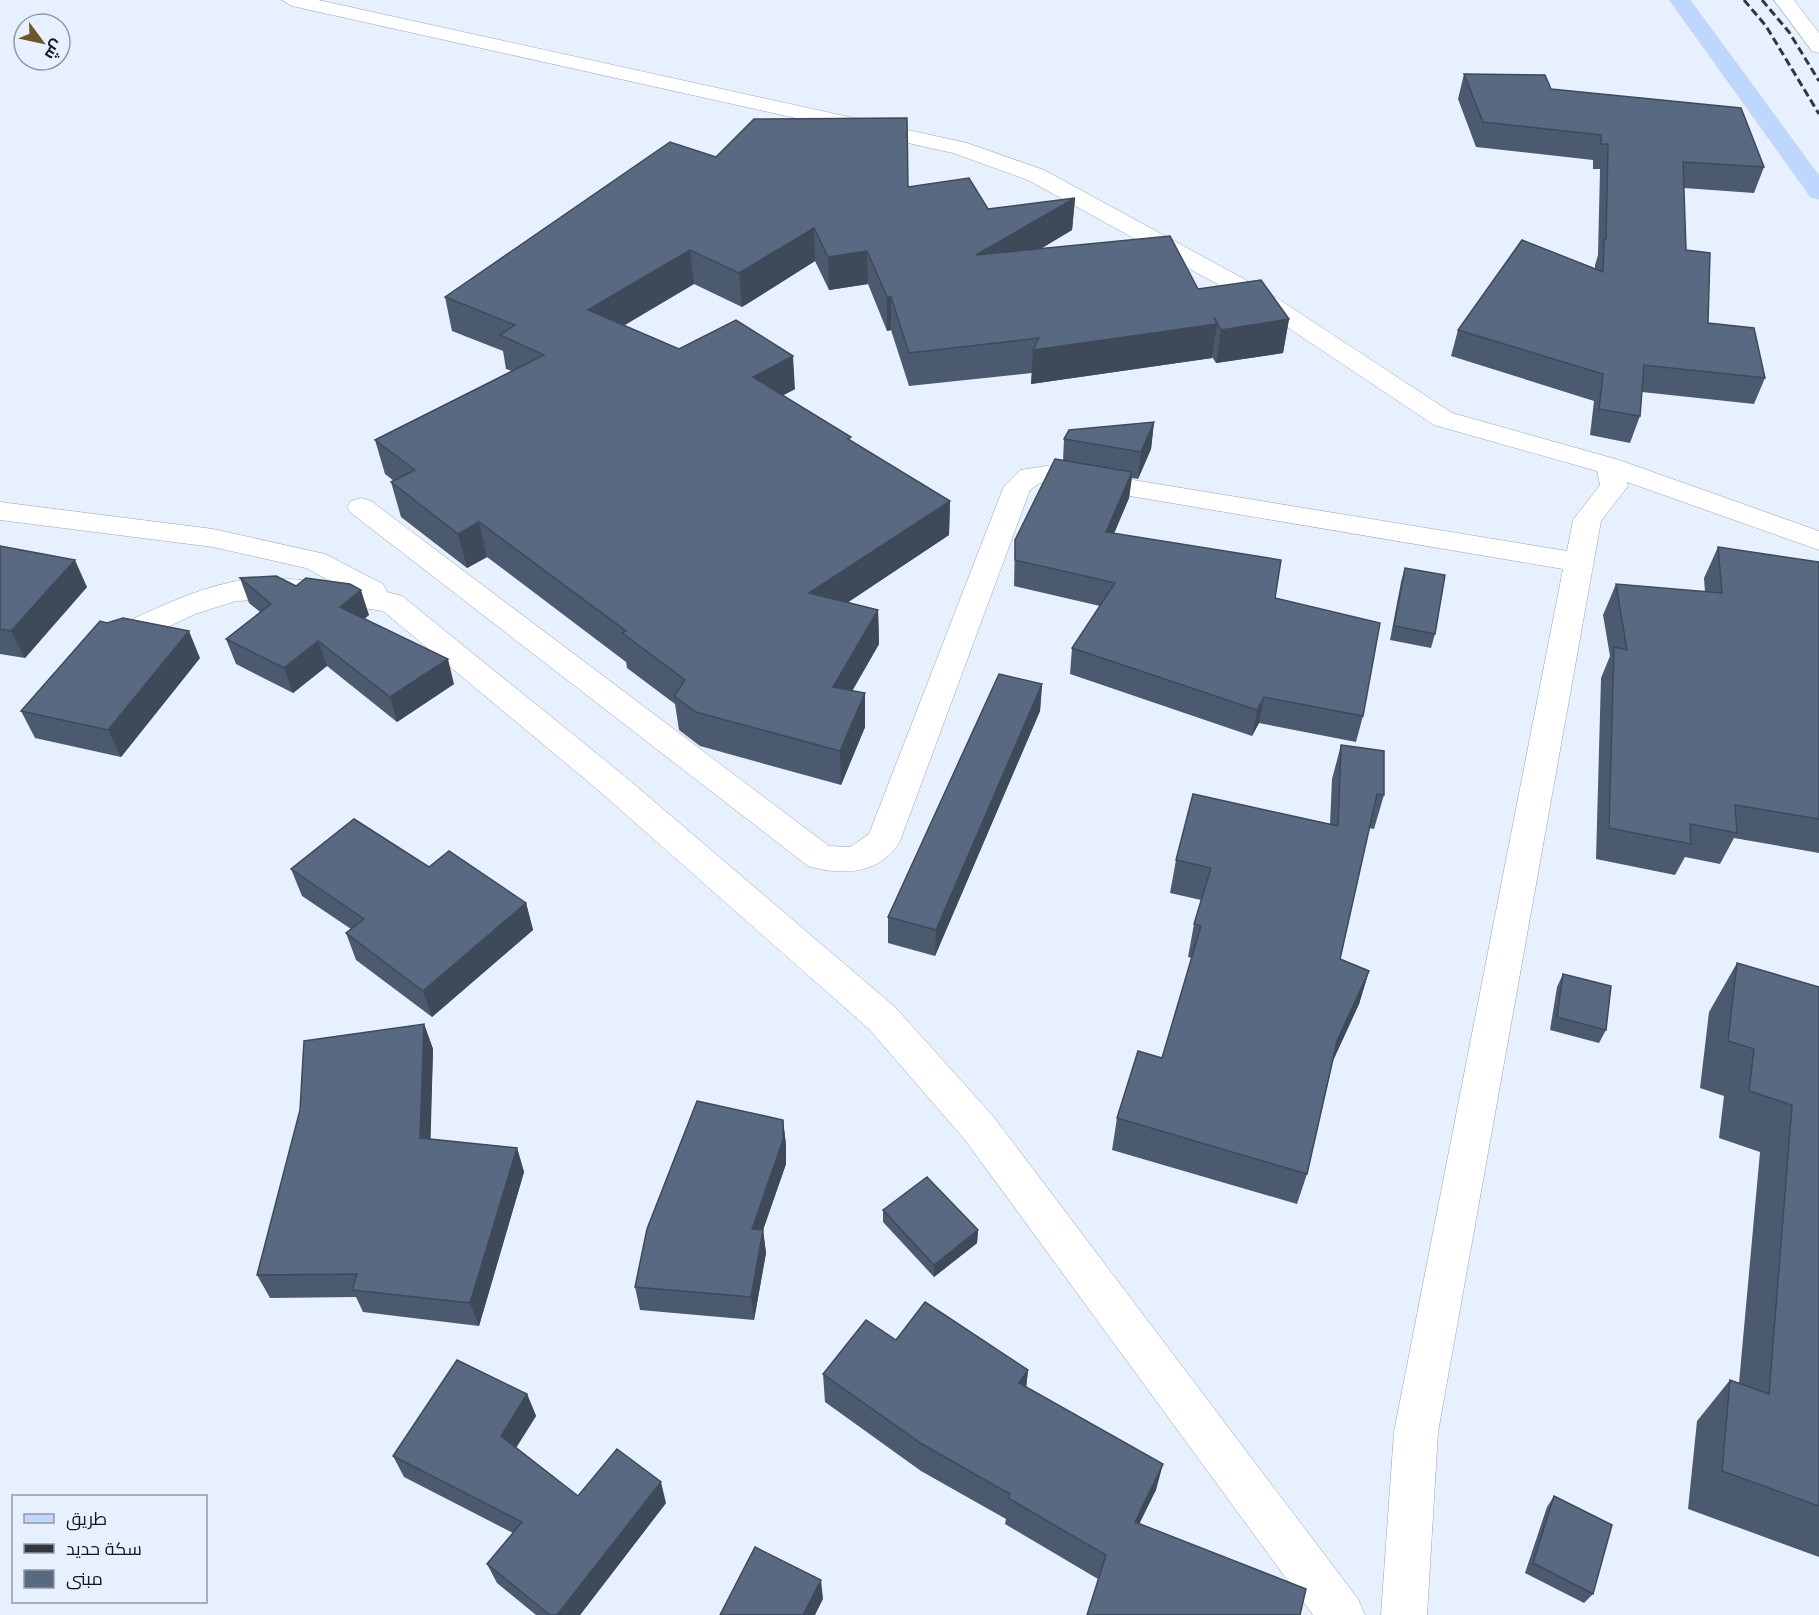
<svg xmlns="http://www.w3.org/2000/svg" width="1819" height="1615" font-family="Raleway,Cairo,sans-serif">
<rect width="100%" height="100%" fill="#e7f0fe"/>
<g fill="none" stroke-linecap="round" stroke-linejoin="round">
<defs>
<g id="minor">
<path d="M282,0h36l649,143 77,27 222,121 186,122 167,47 200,71v19l-192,-68 1,4 -27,35 -163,911 -11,183h-46l13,-183 169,-863 -516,-87 -9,2 -8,6 -130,351c-19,34 -60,35 -92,25l-457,-353 -4,-6 4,-6 10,-3 10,3 458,345 21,1 19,-13 135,-348 16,-16 27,-4 520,85 6,-31 27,-35 -3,-14 -163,-46 -186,-124 -220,-121 -75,-27 -661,-147z"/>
<polygon points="1774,0 1794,0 1819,33 1819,53 1812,51"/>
<path d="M0,502l213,27 112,25 58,30 4,8 15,4 220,178 273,233 98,109 365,483 7,16h-52l-348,-475 -96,-111 -271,-239 -215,-179 -85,-13 -62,3 -41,13 -65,31 -11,3 -11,-3 -4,-7 4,-7c40,-19 81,-40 124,-49 34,-7 71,-3 105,3l-31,-17 -93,-21 -213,-27z"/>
</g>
<polygon id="major" points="1670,0 1690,0 1819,176 1819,199 1811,197"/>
</defs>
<use href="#minor" stroke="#9aa2ae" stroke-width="1"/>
<use href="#major" stroke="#d0d0d1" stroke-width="1"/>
<use href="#minor" fill="#fff" fill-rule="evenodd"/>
<use href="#major" fill="#bdd7fe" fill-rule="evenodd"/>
<g stroke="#33363d" stroke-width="3" stroke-dasharray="8 4" stroke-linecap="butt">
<polyline points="1744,0 1766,26 1819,114"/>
<polyline points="1762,0 1789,32 1819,81"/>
</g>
</g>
<g fill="#4c5a6f">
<polygon points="1464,74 1551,89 1764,167 1754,193 1684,188 1686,250 1708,323 1765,378 1754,404 1642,392 1640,416 1630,443 1590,435 1594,401 1451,356 1458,330 1595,269 1595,265 1598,255 1600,169 1593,169 1593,160 1476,147 1458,99"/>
<polygon points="716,157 908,187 988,209 1075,198 1072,230 1042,248 1198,289 1289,319 1283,353 1216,363 1212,357 1212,358 1031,384 1032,373 909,386 891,330 887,331 868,284 829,290 815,261 742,307 694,284 624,325 679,349 795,389 783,395 851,442 950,501 949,535 848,602 878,610 879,644 852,691 865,727 841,785 700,746 679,730 675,704 627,668 626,662 487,557 467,568 401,517 391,482 394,481 385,474 375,440 512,371 506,369 503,351 452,331 445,297"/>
<polygon points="1154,422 1151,449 1138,479 1132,478 1129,498 1114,534 1275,598 1363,716 1356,742 1259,723 1252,736 1070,674 1072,648 1100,606 1014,586 1015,540 1063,461 1064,439"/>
<polygon points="0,546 87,587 25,658 0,654"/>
<polygon points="1718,547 1819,562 1819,853 1734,838 1720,864 1685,857 1675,875 1596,859 1601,678 1610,656 1603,615 1616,584 1705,592 1704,578"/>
<polygon points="1405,568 1435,634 1431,648 1390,640 1401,582"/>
<polygon points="240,578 296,586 369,615 364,619 454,684 397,722 327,666 293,693 236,664 226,639 260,612 249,603"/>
<polygon points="200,658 121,757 35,738 21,711"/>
<polygon points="1042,684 1040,711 935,956 888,943 888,917"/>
<polygon points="1341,745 1384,795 1374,829 1369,828 1340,959 1369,971 1359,1004 1333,1061 1307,1174 1297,1204 1112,1150 1117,1118 1162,1058 1192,958 1188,957 1194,924 1201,900 1170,893 1176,860 1330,824 1332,779"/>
<polygon points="429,867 526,903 533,930 432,1017 356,960 346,933 351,929 302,896 291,869"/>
<polygon points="1737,963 1819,987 1819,1557 1688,1509 1697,1421 1730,1380 1739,1383 1760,1152 1719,1138 1724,1096 1700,1088 1709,1012"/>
<polygon points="1563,974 1606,1030 1599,1043 1550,1030 1557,987"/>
<polygon points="424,1024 433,1049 430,1139 517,1148 524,1172 479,1326 363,1312 356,1297 270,1298 257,1275"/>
<polygon points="783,1120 786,1145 786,1164 763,1230 766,1253 754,1320 640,1310 635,1287"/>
<polygon points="883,1210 978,1230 977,1243 934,1277 883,1222"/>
<polygon points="896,1340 1028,1370 1026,1388 1156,1490 1098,1579 1005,1524 1006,1519 921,1471 825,1402 823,1374"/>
<polygon points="527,1394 536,1416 516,1448 578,1496 666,1503 580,1615 536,1615 497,1583 487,1564 513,1533 404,1477 393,1456"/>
<polygon points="1554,1496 1593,1594 1584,1603 1525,1573 1547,1507"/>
</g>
<g fill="#3e4a5a">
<polygon points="1075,198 1072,230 975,288 976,255"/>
<polygon points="814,228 815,261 742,307 739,273"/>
<polygon points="690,250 694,284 593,344 588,310"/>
<polygon points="867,251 868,284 829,290 828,257"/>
<polygon points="887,297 891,297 891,330 887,331"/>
<polygon points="1289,319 1283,353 1216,363 1221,330"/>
<polygon points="1217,324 1212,358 1031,384 1033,350"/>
<polygon points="793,356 795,389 756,410 753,377"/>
<polygon points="1154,422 1151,449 1138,479 1141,452"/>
<polygon points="1132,472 1129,498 1103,558 1106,532"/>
<polygon points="950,501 949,535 811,627 809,593"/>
<polygon points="479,522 487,557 467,568 458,534"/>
<polygon points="75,560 87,587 25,658 11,631"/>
<polygon points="361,590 369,615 348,632 340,607"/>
<polygon points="878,610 879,644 835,721 833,687"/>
<polygon points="189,631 200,658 121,757 108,730"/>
<polygon points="318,641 327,666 293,693 284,668"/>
<polygon points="448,659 454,684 397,722 390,697"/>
<polygon points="1042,684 1040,711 935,956 936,930"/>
<polygon points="865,693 865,727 841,785 840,751"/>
<polygon points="1264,697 1259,723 1252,736 1257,710"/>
<polygon points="526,903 533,930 432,1017 423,991"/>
<polygon points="1369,971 1359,1004 1327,1073 1337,1041"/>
<polygon points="424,1024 433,1049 430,1162 420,1138"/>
<polygon points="783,1120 786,1145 786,1164 763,1230 766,1253 754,1320 751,1297 752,1229"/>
<polygon points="517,1148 524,1172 479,1326 470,1303"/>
<polygon points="978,1230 977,1243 934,1277 934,1265"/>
<polygon points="1028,1370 1025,1398 1019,1383"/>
<polygon points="527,1394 536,1416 510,1457 501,1436"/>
<polygon points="1163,1464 1156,1490 1128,1547 1135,1522"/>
<polygon points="661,1482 666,1503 580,1615 557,1615"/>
<polygon points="821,1580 823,1599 815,1615 803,1615"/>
</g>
<g fill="#586981" stroke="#3e4a5a" stroke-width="1.5">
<polygon points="1464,74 1545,75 1551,89 1741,108 1764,167 1683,162 1686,250 1710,253 1708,323 1754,328 1765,378 1644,365 1640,416 1599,409 1603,374 1458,330 1522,240 1603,272 1604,239 1606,239 1608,144 1601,144 1601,135 1483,122"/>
<polygon points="907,118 908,187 969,178 988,209 1075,198 976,255 1170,236 1198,289 1261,280 1289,319 1221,330 1214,317 1217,324 1033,350 1039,338 909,353 891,297 887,297 867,251 828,257 814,228 739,273 690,250 588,310 679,349 736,320 793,356 753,377 851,437 848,439 950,501 809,593 878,610 833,687 865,693 840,751 696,712 674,696 685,680 622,633 626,631 479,522 458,534 391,482 415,470 375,440 544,355 500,335 515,325 445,297 670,142 716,157 754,119"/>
<polygon points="1154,422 1141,452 1064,439 1069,430"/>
<polygon points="1055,459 1132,472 1106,532 1281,560 1275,598 1380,623 1363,716 1264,697 1257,710 1072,648 1115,583 1015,560 1015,540"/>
<polygon points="0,546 75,560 11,631 0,629"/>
<polygon points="1718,547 1819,562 1819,819 1735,805 1737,833 1690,824 1691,844 1609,828 1614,647 1627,650 1616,584 1722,593"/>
<polygon points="1405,568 1445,575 1435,634 1394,626"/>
<polygon points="276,576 296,586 306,578 350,584 361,590 340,607 448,659 390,697 318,641 284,668 226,639 271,604 240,578"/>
<polygon points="123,618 189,631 108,730 21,711 100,621 107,623"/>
<polygon points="999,674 1042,684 936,930 888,917"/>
<polygon points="1341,745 1384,751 1384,795 1377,794 1340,959 1369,971 1337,1041 1307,1174 1117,1118 1138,1051 1162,1058 1201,926 1194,924 1211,868 1176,860 1193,794 1338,826"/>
<polygon points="354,819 429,867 449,851 526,903 423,991 346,933 364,919 291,869"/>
<polygon points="1737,963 1819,987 1819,1506 1722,1471 1730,1380 1769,1394 1792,1105 1749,1091 1754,1049 1728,1041"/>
<polygon points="1563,974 1611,986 1606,1030 1557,1017"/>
<polygon points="424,1024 420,1138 517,1148 470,1303 352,1290 357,1274 257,1275 300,1110 304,1041"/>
<polygon points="697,1101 783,1120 783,1140 752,1229 763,1230 751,1297 635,1287 647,1229"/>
<polygon points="927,1177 978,1230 934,1265 883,1210"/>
<polygon points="925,1302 1028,1370 1019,1383 1163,1464 1135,1522 1306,1589 1300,1615 1087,1615 1106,1555 1008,1498 1010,1494 922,1444 823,1374 866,1320 896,1340"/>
<polygon points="457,1360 527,1394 501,1436 578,1496 617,1449 661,1482 557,1615 550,1615 487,1564 522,1522 393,1456"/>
<polygon points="1554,1496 1612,1525 1593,1594 1533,1563"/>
<polygon points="755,1547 821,1580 803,1615 720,1615"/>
</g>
<rect x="12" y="1495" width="195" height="108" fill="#e7f0fe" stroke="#9299a3" stroke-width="1.5"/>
<rect x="24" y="1514" width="30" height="9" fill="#bdd7fe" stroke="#9299a3" stroke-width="1.5"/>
<text x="66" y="1525" font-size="18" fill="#13161b">طريق</text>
<rect x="24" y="1544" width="30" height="9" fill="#33363d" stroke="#9299a3" stroke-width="1.5"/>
<text x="66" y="1555" font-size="18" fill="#13161b">سكة حديد</text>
<rect x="24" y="1570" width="30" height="18" fill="#586981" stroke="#9299a3" stroke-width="1.5"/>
<text x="66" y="1585" font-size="18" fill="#13161b">مبنى</text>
<g transform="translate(42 42) rotate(123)"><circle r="28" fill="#e7f0fe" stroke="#9299a3" stroke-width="1.5"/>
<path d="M0-4.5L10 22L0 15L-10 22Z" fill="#715528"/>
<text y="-9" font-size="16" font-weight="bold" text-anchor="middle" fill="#13161b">ش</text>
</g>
</svg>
